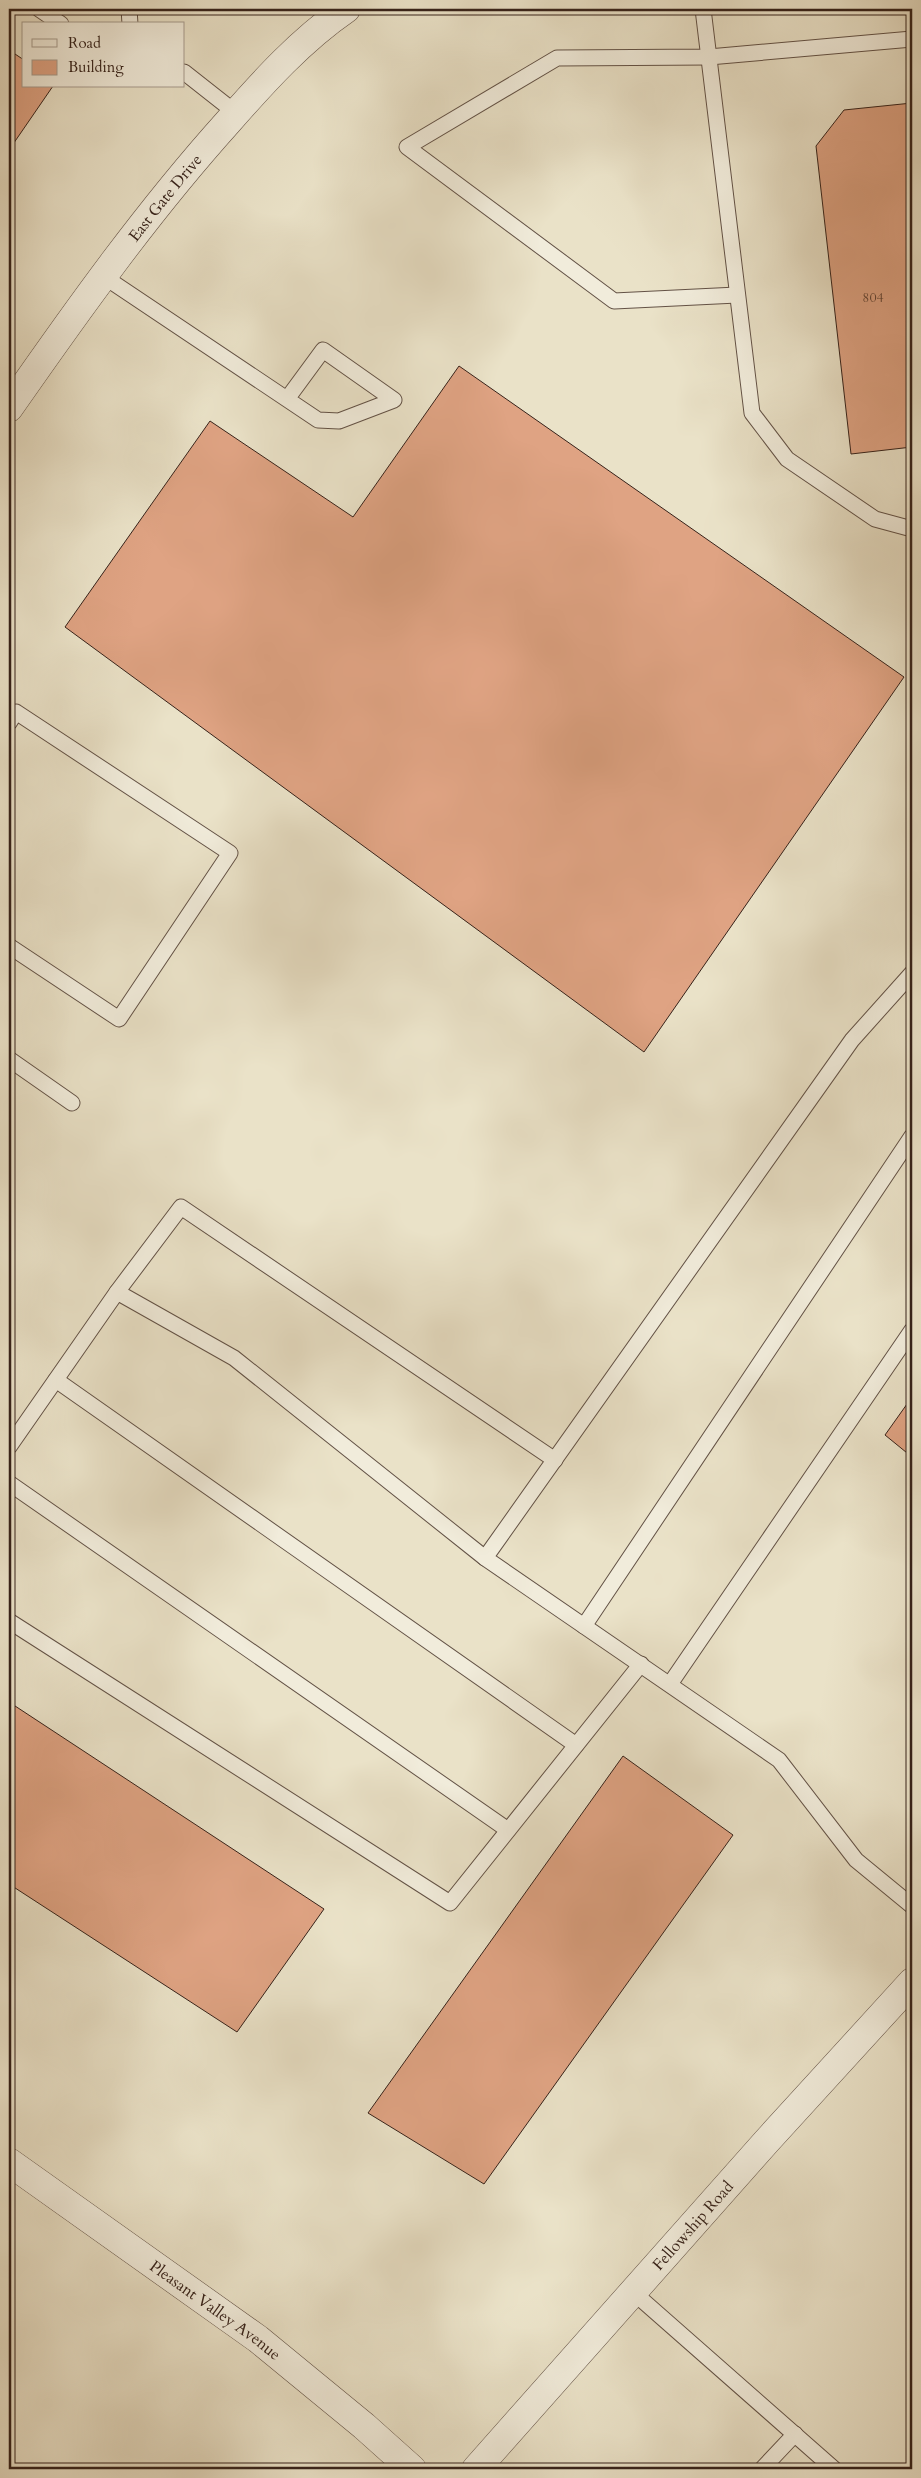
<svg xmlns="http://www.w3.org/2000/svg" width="921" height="2478" font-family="Cardo,serif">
<rect width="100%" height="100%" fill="#eae2c8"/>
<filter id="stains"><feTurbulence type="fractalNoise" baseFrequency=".004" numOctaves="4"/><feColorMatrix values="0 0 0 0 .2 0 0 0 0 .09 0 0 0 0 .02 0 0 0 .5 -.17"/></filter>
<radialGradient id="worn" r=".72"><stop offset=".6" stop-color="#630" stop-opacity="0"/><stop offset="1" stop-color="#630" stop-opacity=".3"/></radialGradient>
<g fill="#dfa383" stroke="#36221a">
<polygon points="9,50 24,60 24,86 53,86 9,150"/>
<polygon points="912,103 912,447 851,454 816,146 844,110"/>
<polygon points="459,366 904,677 644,1052 65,627 210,421 353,517"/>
<polygon points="912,1397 912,1457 885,1435"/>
<polygon points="9,1702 324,1909 237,2032 9,1884"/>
<polygon points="623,1756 733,1835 484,2184 368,2113"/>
</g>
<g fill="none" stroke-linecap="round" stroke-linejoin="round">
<defs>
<g id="service">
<polyline points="39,9 61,24"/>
<polyline points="129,9 130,24"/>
<polyline points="703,9 752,413 787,459 875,519 912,529"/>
<polyline points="184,72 236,113"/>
<polyline points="103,276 318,420 339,421 394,400 323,350 287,399"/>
<polyline points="737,295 614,301 407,147 557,58 709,57 912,39"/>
<polyline points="9,723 16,712 230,853 119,1019 9,946"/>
<polyline points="912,973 852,1040 485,1558 779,1760 856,1860 912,1906"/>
<polyline points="9,1059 72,1103"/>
<polyline points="117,1292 181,1207 555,1460"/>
<polyline points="56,1380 576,1745"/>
<polyline points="9,1447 117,1292 234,1358 485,1558"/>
<polyline points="9,1483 508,1830"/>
<polyline points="9,1621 450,1903 641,1664"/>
<polyline points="584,1626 912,1136"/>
<polyline points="670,1684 912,1330"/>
<polyline points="633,2292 834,2469"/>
<polyline points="762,2469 795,2434"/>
</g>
<g id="minor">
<path id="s1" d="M9,408c69,-99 139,-197 219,-286 36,-41 73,-82 118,-113"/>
</g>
<g id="tertiary">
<path id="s2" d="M9,2162l249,177 106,87 48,43"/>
<path id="s3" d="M476,2469l290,-327 146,-160"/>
</g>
</defs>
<use href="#service" stroke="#635246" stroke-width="17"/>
<use href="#minor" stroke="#635246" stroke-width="29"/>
<use href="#tertiary" stroke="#635246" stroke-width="29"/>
<use href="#service" stroke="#f1ecdb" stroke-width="15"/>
<use href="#minor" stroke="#f1ecdb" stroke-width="28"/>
<use href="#tertiary" stroke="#f1ecdb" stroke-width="28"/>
</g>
<g text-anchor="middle" stroke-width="4" stroke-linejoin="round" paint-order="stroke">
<g font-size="14" fill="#604234">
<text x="873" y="302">804</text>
</g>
<g font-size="16" fill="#36221a" stroke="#f1ecdb">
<text dy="6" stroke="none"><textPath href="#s1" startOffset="262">East Gate Drive</textPath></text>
<text dy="6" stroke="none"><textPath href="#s3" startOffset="326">Fellowship Road</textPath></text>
<text dy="6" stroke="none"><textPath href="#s2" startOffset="254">Pleasant Valley Avenue</textPath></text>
</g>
</g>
<rect width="921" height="2478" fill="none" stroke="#eae2c8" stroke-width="30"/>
<rect x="10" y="10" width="901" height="2458" fill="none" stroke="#36221a" stroke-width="2.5"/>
<rect x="15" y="15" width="891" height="2448" fill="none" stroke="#36221a"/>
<rect x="22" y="22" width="162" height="65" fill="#f1ecdb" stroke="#a69b8e"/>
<rect x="32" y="39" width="25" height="8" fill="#f1ecdb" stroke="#a69b8e"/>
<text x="68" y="48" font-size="15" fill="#36221a">Road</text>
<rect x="32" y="60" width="25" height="15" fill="#dfa383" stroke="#a69b8e"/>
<text x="68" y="72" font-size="15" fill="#36221a">Building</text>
<rect width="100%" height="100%" filter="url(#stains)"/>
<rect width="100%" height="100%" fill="url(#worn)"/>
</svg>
